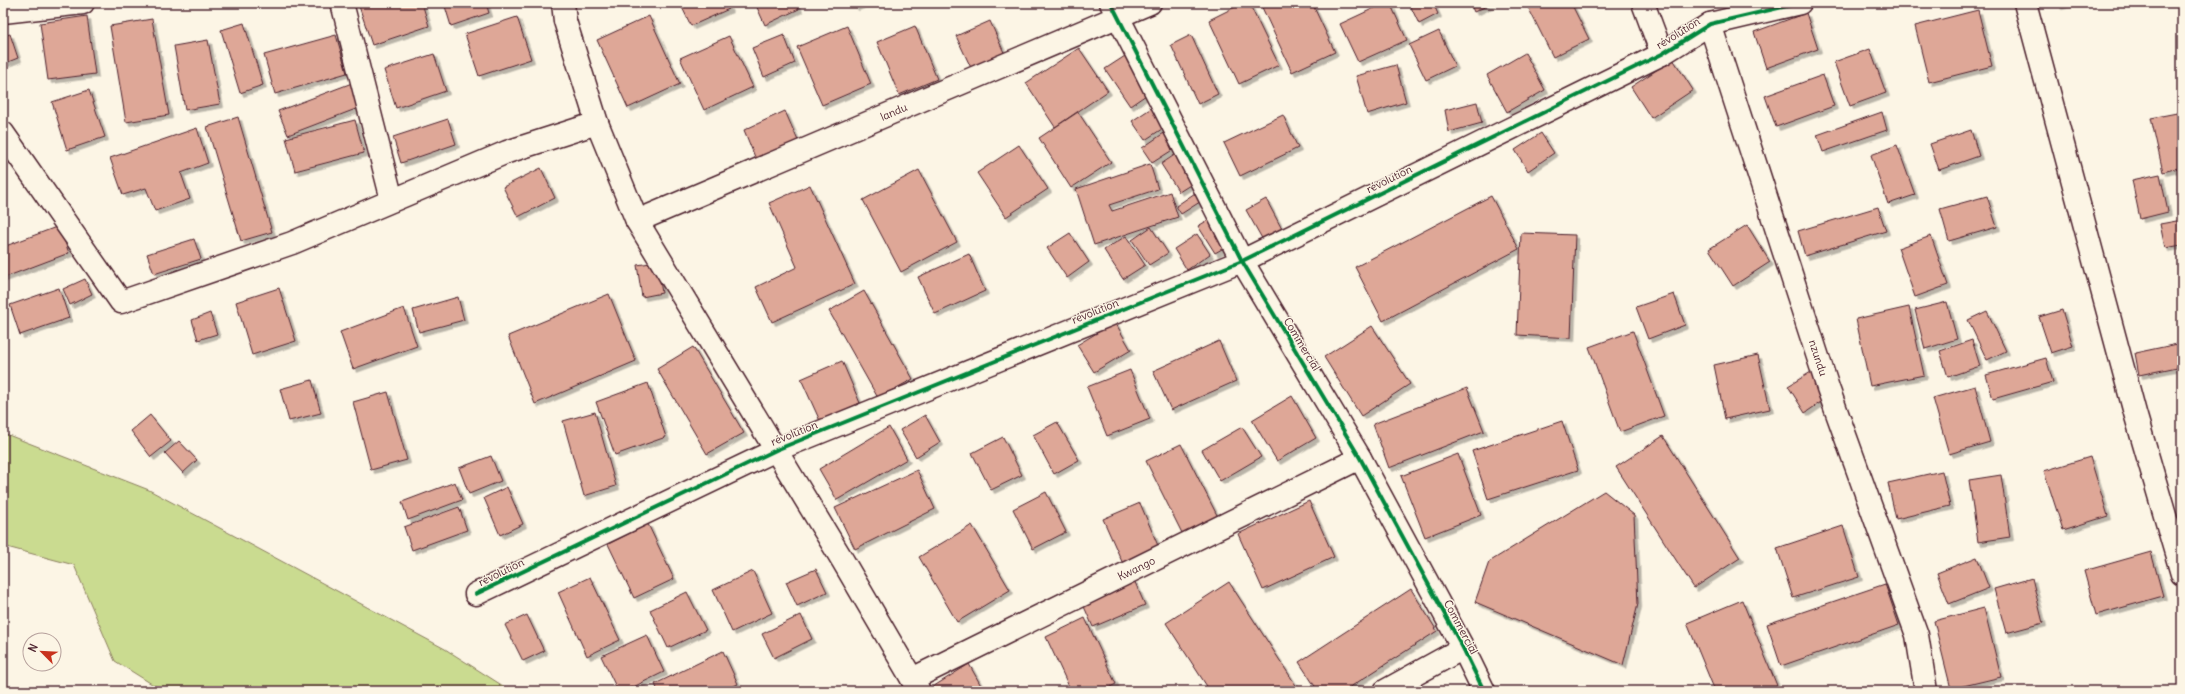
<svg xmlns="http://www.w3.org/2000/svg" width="2185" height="694" font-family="Delius,sans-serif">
<defs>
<filter id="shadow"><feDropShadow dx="3.5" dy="3.5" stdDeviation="0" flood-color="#0004"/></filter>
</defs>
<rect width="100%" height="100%" fill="#fcf5e5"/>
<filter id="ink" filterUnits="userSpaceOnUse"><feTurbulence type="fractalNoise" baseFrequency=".025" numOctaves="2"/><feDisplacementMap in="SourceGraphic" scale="8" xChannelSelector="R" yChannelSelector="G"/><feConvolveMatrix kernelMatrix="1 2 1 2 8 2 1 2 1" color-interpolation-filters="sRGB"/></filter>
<g filter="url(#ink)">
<polygon fill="#cadb90" stroke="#8a7d5e" points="3,433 149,490 445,649 511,691 163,691 115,661 74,565 3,546"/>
<g fill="#dea797" stroke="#4a1f2b" filter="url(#shadow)">
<polygon points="368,3 422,3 429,26 372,45 359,6"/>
<polygon points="444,3 486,3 489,13 451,26"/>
<polygon points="680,3 726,3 729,9 691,26"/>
<polygon points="755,3 797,3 799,9 765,25"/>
<polygon points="853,3 865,3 855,7"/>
<polygon points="1243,3 1249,3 1279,65 1239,84 1209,20"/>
<polygon points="1260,3 1312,3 1335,52 1292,72"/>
<polygon points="1385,3 1390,3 1407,40 1358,62 1340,24"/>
<polygon points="1409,3 1433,3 1438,14 1419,24"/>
<polygon points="1470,3 1493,3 1474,12"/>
<polygon points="1526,3 1571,3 1589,39 1553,57"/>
<polygon points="2057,3 2071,3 2058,6"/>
<polygon points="1978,10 1992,66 1929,82 1915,26"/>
<polygon points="1806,13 1818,49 1766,68 1754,32"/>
<polygon points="87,16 95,74 48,80 40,23"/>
<polygon points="649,16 680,84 628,108 597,40"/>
<polygon points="517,17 531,59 479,76 465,34"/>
<polygon points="152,19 169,115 126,122 110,26"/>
<polygon points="990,21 1006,57 973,72 956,36"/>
<polygon points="244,23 263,85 240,93 221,30"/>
<polygon points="847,26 871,84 822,105 797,47"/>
<polygon points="915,26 937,79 899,95 877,42"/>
<polygon points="1439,31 1455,66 1426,80 1409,45"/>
<polygon points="10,34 18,58 3,64 3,36"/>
<polygon points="336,35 347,73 275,94 264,55"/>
<polygon points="784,35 795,63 764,77 752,48"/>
<polygon points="1191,35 1218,94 1198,104 1171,45"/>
<polygon points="729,36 753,87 704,110 680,58"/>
<polygon points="208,40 220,104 185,110 174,46"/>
<polygon points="1079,48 1108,91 1055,127 1026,83"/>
<polygon points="1870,49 1886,93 1850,106 1834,62"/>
<polygon points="1525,53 1545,90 1507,112 1487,75"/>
<polygon points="434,54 446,91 396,108 384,70"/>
<polygon points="1125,56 1149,93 1130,106 1105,69"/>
<polygon points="1673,59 1693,90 1651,118 1631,87"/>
<polygon points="1396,65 1406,102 1367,114 1356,76"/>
<polygon points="1823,75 1834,106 1776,127 1765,96"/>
<polygon points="352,83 361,107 288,135 278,111"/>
<polygon points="89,90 105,137 67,150 52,102"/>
<polygon points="1477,102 1482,123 1449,132 1445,110"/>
<polygon points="1153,107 1165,127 1145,140 1132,121"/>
<polygon points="785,111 799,143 757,162 744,130"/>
<polygon points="1078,112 1111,162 1071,188 1039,138"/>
<polygon points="1882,112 1887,130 1823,152 1817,135"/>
<polygon points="2182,112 2182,167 2163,172 2151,118"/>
<polygon points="1283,115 1298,148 1240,176 1224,143"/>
<polygon points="238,117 272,232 241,241 207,127"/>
<polygon points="448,119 456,144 401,163 393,137"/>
<polygon points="355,120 364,153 295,171 286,138"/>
<polygon points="197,128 208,163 181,173 190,199 155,211 146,188 123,195 110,158"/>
<polygon points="1971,130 1979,156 1939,170 1930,144"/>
<polygon points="1164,133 1174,149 1152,163 1142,148"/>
<polygon points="1541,133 1554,153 1528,171 1515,150"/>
<polygon points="1019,145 1048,189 1006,217 977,173"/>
<polygon points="1897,145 1915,195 1888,204 1871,155"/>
<polygon points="1176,154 1195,182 1179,192 1161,164"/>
<polygon points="1150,164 1158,189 1109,205 1112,211 1170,192 1178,217 1094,245 1076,189"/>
<polygon points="541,168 555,198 518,217 503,187"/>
<polygon points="919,170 957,242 901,272 863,200"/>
<polygon points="2160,174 2168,212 2140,219 2132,180"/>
<polygon points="810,185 855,284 772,322 756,287 797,267 769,203"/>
<polygon points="1198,191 1203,200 1181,214 1176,206"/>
<polygon points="1491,196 1519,249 1383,321 1355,267"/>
<polygon points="1987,196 1997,227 1949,241 1940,209"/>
<polygon points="1266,199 1283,231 1264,242 1246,210"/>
<polygon points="1878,207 1886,231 1805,256 1798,231"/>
<polygon points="1212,218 1229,245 1215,253 1198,226"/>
<polygon points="2182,220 2182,245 2165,248 2160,224"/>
<polygon points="1747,225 1770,262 1733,286 1709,249"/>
<polygon points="59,226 69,253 3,278 3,247"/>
<polygon points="1151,227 1168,253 1149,265 1132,240"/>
<polygon points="1070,233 1089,262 1067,278 1047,248"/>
<polygon points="1521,233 1575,235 1571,338 1517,335"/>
<polygon points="1197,234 1210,254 1187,270 1174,249"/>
<polygon points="1126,236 1145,265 1123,279 1104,250"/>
<polygon points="1931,236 1948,285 1915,297 1898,248"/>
<polygon points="194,239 201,259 154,274 147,254"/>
<polygon points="969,254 985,291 935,314 918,277"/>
<polygon points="657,262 662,293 642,297 637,265"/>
<polygon points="85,279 92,294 70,305 63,289"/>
<polygon points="59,288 69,318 20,335 10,305"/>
<polygon points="279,288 296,341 252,355 236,302"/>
<polygon points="864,291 913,379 878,398 829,311"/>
<polygon points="609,294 636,361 535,404 508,336"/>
<polygon points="1674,294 1685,325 1648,339 1636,307"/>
<polygon points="458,297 464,320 419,332 413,310"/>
<polygon points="1947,302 1957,339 1925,349 1915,310"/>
<polygon points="1909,307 1924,375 1870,386 1856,319"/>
<polygon points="404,308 417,346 353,369 340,332"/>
<polygon points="2062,310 2073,346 2051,353 2039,317"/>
<polygon points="1987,311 2006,351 1987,360 1968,320"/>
<polygon points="210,313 217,334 198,340 192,320"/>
<polygon points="1115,322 1131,350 1094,372 1077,345"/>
<polygon points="1372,326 1410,384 1361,416 1324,357"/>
<polygon points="1633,331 1664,416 1620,432 1589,347"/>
<polygon points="1972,340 1980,366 1948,377 1940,351"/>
<polygon points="1219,341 1236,381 1171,410 1153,371"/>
<polygon points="2182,343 2182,366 2139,375 2135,353"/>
<polygon points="693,347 744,433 707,454 657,369"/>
<polygon points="1758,355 1770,409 1725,419 1714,365"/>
<polygon points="2046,358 2053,382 1993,399 1986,375"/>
<polygon points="842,361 860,403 820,421 801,379"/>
<polygon points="1130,370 1150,419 1107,436 1087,387"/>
<polygon points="1811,372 1827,398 1805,413 1788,386"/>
<polygon points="312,380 321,413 289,421 280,389"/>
<polygon points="648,383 666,437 615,455 596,402"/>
<polygon points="1975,386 1990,442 1949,454 1933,398"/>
<polygon points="1467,388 1484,431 1389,468 1373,424"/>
<polygon points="388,392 407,460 371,470 353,402"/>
<polygon points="1292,396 1316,438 1277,461 1252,420"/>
<polygon points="595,412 616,486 584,496 563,421"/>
<polygon points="150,415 171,441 151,457 131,431"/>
<polygon points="925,415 940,442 916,457 900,430"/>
<polygon points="1562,421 1578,470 1488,499 1472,451"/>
<polygon points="1057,422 1079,460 1054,474 1033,435"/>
<polygon points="889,427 907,459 837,500 819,469"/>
<polygon points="1242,427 1261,457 1220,481 1202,450"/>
<polygon points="1663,436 1740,558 1694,588 1616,467"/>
<polygon points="1003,437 1022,475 991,490 972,453"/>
<polygon points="179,441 197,460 183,473 165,453"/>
<polygon points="1181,444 1220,521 1185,539 1146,461"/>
<polygon points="1458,454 1481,515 1425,537 1401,476"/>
<polygon points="491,456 501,481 469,494 459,468"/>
<polygon points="2090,457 2108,516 2063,530 2044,471"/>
<polygon points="917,470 935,509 855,549 835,508"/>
<polygon points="1942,471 1950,506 1896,519 1888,483"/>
<polygon points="2001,475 2010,537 1978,542 1969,480"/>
<polygon points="455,482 462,500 408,520 402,502"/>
<polygon points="507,487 523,524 500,535 484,498"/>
<polygon points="1604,491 1634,515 1638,604 1623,665 1475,602 1489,562"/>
<polygon points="1046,492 1066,532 1033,549 1013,509"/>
<polygon points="1309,501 1334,557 1263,590 1238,534"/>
<polygon points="1140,503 1159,548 1123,564 1103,519"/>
<polygon points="459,507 467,530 412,550 404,527"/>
<polygon points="648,524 674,579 634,598 608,544"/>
<polygon points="972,525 1010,590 957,622 919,557"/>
<polygon points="1843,526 1859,577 1793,598 1777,548"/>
<polygon points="2151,552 2163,596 2096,615 2084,571"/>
<polygon points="1977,557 1989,588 1949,604 1937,573"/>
<polygon points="816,569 827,592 797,606 786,582"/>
<polygon points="753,571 772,613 732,632 713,590"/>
<polygon points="590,577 620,640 587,656 558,592"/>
<polygon points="2032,578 2043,623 2006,633 1994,589"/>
<polygon points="1134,580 1145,605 1093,627 1082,602"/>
<polygon points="1229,582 1299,690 1297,691 1210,691 1166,623"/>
<polygon points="1885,584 1899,625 1781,666 1767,624"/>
<polygon points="1411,589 1437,631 1344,691 1318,691 1299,662"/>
<polygon points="687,592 706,630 668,648 650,610"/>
<polygon points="1742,600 1778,688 1772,691 1715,691 1687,623"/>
<polygon points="1984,608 2001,677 1951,689 1934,621"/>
<polygon points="527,615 544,651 523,661 505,625"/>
<polygon points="801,615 812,639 774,658 762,634"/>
<polygon points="1085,618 1116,684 1102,691 1071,691 1046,637"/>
<polygon points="647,635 664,672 625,691 618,691 601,656"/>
<polygon points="723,651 738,684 723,691 658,691 655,684"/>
<polygon points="969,664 984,691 933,691 931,688"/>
</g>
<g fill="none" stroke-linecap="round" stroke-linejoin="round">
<defs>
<g id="street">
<polyline points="342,3 392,200"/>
<polyline points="563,3 565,21 597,123 637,221 843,561 919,691"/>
<polyline points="1111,3 1242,261 1360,458 1463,648 1484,691"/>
<polyline points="1643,3 1662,54"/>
<polyline points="2025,3 2135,413 2182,574"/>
<polyline points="3,12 83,3"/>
<path id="s1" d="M1710,24l118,364 89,247 9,56"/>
<polyline points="3,133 121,302 292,243 507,152 597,123"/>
<path id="s2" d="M637,221l513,-218"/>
<polyline points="476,594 776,450 1242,261 1662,54 1710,24 1800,3"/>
<path id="s3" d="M912,679l448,-221"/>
<polyline points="1385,691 1463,648"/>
</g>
</defs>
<use href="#street" stroke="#4a1f2b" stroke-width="25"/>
<use href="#street" stroke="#fcf5e5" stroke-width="22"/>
<defs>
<g id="cycleway">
<polyline points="1111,3 1242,261 1360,458 1463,648 1484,691"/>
<polyline points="476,594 776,450 1242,261 1662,54 1710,24 1800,3"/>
</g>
</defs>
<use href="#cycleway" stroke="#fcf5e5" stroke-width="6"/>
<use href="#cycleway" stroke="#00873e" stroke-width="4"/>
</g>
</g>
<g text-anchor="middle" stroke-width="3" stroke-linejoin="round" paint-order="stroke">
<g font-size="11" fill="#4a1f2b" stroke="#fcf5e5">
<text transform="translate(1678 33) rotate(-32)" y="4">révolution</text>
<text dy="4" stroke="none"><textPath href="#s2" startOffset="279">landu</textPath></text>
<text transform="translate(1389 179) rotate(-26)" y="4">révolution</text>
<text transform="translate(1095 311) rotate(-22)" y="4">révolution</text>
<text transform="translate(1302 344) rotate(59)" y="4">Commercial</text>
<text dy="4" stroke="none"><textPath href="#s1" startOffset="351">nzundu</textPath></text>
<text transform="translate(794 433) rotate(-22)" y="4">révolution</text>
<text dy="4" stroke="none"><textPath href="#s3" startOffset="250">Kwango</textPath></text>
<text transform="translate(501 572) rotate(-26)" y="4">révolution</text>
<text transform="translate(1461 627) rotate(62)" y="4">Commercial</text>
</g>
</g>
<rect width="2185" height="694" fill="none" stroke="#fcf5e5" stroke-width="16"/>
<rect x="8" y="8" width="2169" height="678" fill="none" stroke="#4a1f2b" stroke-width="1.5" filter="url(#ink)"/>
<g transform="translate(42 652) rotate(294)"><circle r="19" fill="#fcf5e5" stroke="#b59f9b"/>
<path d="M0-3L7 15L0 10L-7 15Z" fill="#c8321e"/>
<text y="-6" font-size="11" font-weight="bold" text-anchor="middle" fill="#4a1f2b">N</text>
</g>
</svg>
